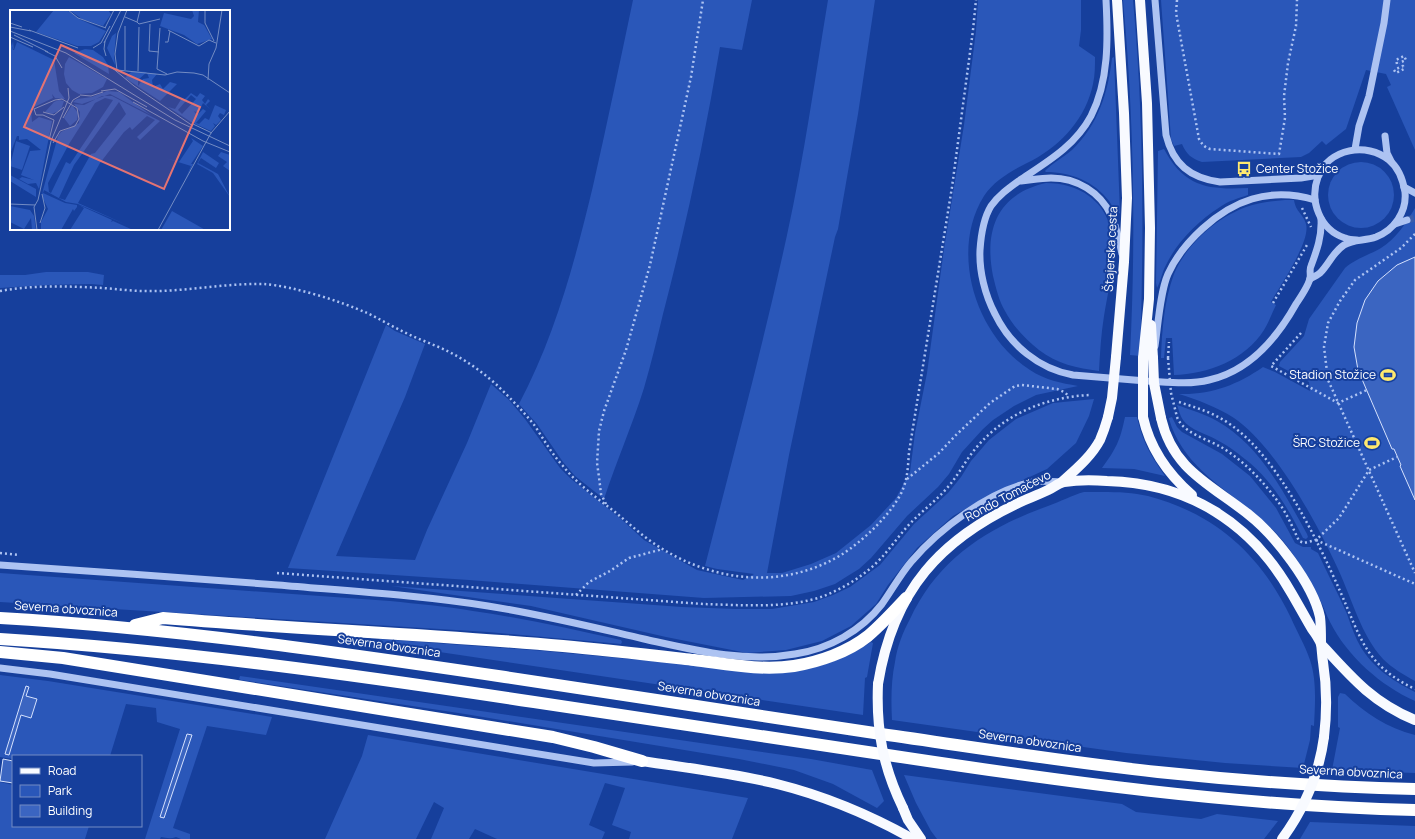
<svg xmlns="http://www.w3.org/2000/svg" width="1415" height="839" font-family="Manrope,sans-serif">
<rect width="100%" height="100%" fill="#163f9c"/>
<g fill="#2a57b9">
<path d="M633,0h119l-10,50 -22,-3c-15,90 -34,179 -57,267 -6,25 -12,50 -19,74 -12,38 -28,74 -40,111l-29,-23 -12,-14 -26,-38 -18,-20c36,-68 56,-143 74,-218 14,-62 27,-124 40,-186z"/>
<path d="M828,0h47l-17,114 -20,115 -3,8 -46,218 -22,118h15l29,-9 25,-11 35,-28 25,-27 14,-26 5,-39 12,-60 17,-124 20,-124 12,-94 2,-31h103v30l-2,16 16,11c0,9 0,18 -2,27 -7,34 -31,60 -60,76 -18,9 -38,19 -49,36 -35,56 -8,140 46,174 15,10 31,13 48,16l-42,9 -22,11 -21,14 -10,9 -21,23 -13,22 -11,13 -31,29 -36,42 -12,11 -13,8 -11,7 -21,7 -23,5 -87,2 -235,-18 -181,-12 98,-243 9,6 30,13 -20,53 -69,159 79,4 12,-30 40,-87 24,-59 18,16 16,19 35,49 11,11 49,39 24,22 53,30 46,10 11,-6 -37,-5 -12,-3c28,-110 58,-220 82,-331 17,-78 28,-157 41,-235z"/>
<path d="M1123,0h10c11,118 11,237 7,356l-10,-1c6,-118 4,-237 -7,-355z"/>
<path d="M1161,0h254v150l-28,-63 4,-2 -5,-11 -20,-4 -20,59 -20,16 -4,-4 -13,12 -8,4 -99,5c-10,-3 -16,-8 -20,-18l-8,2 -3,-7z"/>
<path d="M1114,57l6,156 -2,1c-4,-4 -6,-9 -9,-13 -15,-20 -39,-29 -63,-29l-1,-1c7,-8 18,-13 27,-21 26,-25 36,-57 40,-92z"/>
<path d="M1164,149c20,38 44,41 84,39v7c-9,3 -20,6 -28,12 -22,14 -43,35 -54,58 -4,7 -5,16 -9,23l-1,-5 2,-132z"/>
<circle cx="1361" cy="195" r="33"/>
<path d="M1046,183c16,0 31,4 43,13 38,28 21,82 15,120 -3,18 -4,37 -5,55 -22,-3 -42,-7 -60,-21 -14,-11 -26,-24 -34,-39 -6,-10 -9,-23 -12,-35 -9,-46 4,-82 53,-93z"/>
<path d="M1285,200h9c2,13 9,13 12,24 5,17 -26,62 -35,78l5,3c-4,8 -7,17 -12,25 -19,30 -56,44 -90,45l-2,-37h-6l-2,20h-3c1,-28 3,-57 13,-84 12,-29 42,-56 72,-67 12,-4 25,-6 39,-7z"/>
<path d="M1415,208v473c-11,-6 -23,-13 -32,-22 -22,-24 -31,-60 -45,-90 -21,-46 -62,-122 -104,-151 -17,-11 -36,-18 -55,-24 32,1 58,-9 84,-27l12,5 35,19 -1,-9 -30,-16 1,-4 24,-26 5,-17 36,-51c10,-9 24,-13 36,-20 15,-9 25,-25 34,-40z"/>
<polygon points="46,272 88,272 104,275 103,285 91,284 46,285 0,288 0,275 25,275"/>
<polygon points="1094,399 1089,416 1076,443 1047,469 988,496 953,516 917,548 888,585 876,604 851,626 822,641 786,650 747,653 666,637 531,606 391,586 682,607 736,609 772,609 814,602 833,595 850,587 880,565 914,524 948,493 961,477 971,461 989,440 1016,419 1053,403"/>
<path d="M1177,405c14,5 28,9 40,16 43,24 67,72 90,113l1,3 -2,2 -3,-1c-14,-28 -29,-54 -53,-75 -10,-8 -21,-17 -33,-23 -10,-6 -27,-10 -34,-20 -3,-4 -4,-10 -6,-15z"/>
<path d="M1125,417h12c6,26 13,37 28,59l-31,-7 -32,-1c14,-19 18,-27 23,-51z"/>
<path d="M1172,417l5,10 5,5 40,22 28,22 26,32 19,35 8,4h8v2l7,4c9,20 20,40 29,61 3,9 6,17 10,26 12,25 34,40 58,52v9c-34,-15 -68,-45 -85,-79 -4,-7 -6,-15 -10,-22 -11,-23 -26,-47 -43,-66 -37,-39 -92,-60 -108,-115v-1z"/>
<path d="M1084,492c21,0 44,-1 64,4 68,18 113,59 143,122 6,14 14,27 19,42 7,21 5,44 4,66l-3,-1 -1,15 -7,28 -78,-5 -99,-10 -234,-33c-1,-19 -1,-39 3,-58 2,-15 8,-30 15,-43 28,-60 77,-91 138,-113 12,-4 24,-11 36,-14z"/>
<path d="M0,573l390,28c28,3 55,5 83,10 50,7 98,18 148,29l1,2 -1,2 -133,-12 -488,-30z"/>
<path d="M380,639l164,12 237,22c33,-3 62,-13 90,-31l2,1 -6,34 -2,1 -2,37 -484,-72v-3z"/>
<path d="M0,675l48,6 224,36 -6,18 -59,-9 -34,102 17,6v5h-9l-5,-2c-5,2 -10,1 -15,0l-1,2h-15l35,-110 -23,-7 -1,-14 -30,-4 -16,52h-97v3l-13,-2z"/>
<polygon points="240,676 811,759 872,770 884,801 877,808 833,784 794,770 739,759 465,714 241,680 239,679"/>
<path d="M1340,693l5,1c20,19 42,34 70,41v38l-83,-3 8,-42 -2,-1v-30z"/>
<polygon points="368,735 748,798 732,839 629,839 631,832 612,825 625,788 605,783 589,825 605,832 602,839 497,839 475,829 469,839 431,839 444,808 434,802 416,839 325,839 362,756"/>
<polygon points="904,775 1122,804 1136,812 1181,817 1201,819 1217,814 1278,821 1264,839 937,839 931,831 916,803"/>
<polygon points="0,782 13,785 13,826 89,826 85,839 0,839"/>
<polygon points="1310,822 1415,826 1415,839 1300,839"/>
</g>
<g fill="#3b65c1" stroke="#d5e1fd">
<polygon points="1415,257 1415,500 1400,466 1401,465 1394,449 1392,449 1358,370 1354,347 1357,323 1365,300 1378,281 1397,265"/>
<polygon points="26,686 29,687 26,696 37,699 31,718 21,715 9,755 5,754"/>
<polygon points="187,734 192,735 164,818 160,817"/>
<polygon points="3,759 13,761 13,783 0,781"/>
</g>
<g fill="none" stroke-linecap="round" stroke-linejoin="round">
<polyline stroke="#395cab" stroke-width="7" stroke-dasharray="7 3.5" stroke-linecap="butt" points="1407,220 1415,218"/>
<g stroke="#adc3f2" stroke-width="2.5" stroke-dasharray="2 3" stroke-linecap="butt">
<path d="M1177,0l-1,13 23,126c3,5 5,8 11,10l69,5 6,-36 -1,-22 4,-33 8,-37 1,-26"/>
<polyline points="1397,64 1396,60 1404,56 1406,60 1399,63"/>
<polyline points="1394,70 1396,73 1404,69 1403,66 1396,69"/>
<polyline points="1302,208 1311,227"/>
<polyline points="1415,234 1401,248 1355,280 1340,301 1328,323 1324,347 1328,380 1415,573"/>
<path d="M0,291c33,-6 69,-5 102,-3 15,1 29,3 43,3 40,1 79,-8 119,-7 29,2 76,17 103,29 13,6 26,14 39,20 16,8 33,13 49,22 15,8 31,20 43,31 13,13 26,26 37,40 9,14 17,28 28,40 14,18 34,32 52,46 11,9 22,19 34,28 57,41 130,52 192,15 21,-13 53,-43 62,-66 5,-12 5,-25 6,-37l43,-265 21,-157 3,-30"/>
<polyline points="1273,303 1307,245"/>
<polyline points="1301,333 1271,366 1338,403 1367,390"/>
<polyline points="1168,358 1169,342"/>
<path d="M1179,402c18,6 36,11 52,23 47,33 86,114 109,166 21,47 25,74 75,98"/>
<path d="M1177,417c6,16 30,22 44,30 22,13 43,35 58,56 8,11 14,25 20,38l5,2 12,-3 23,-22 30,-48 28,-13"/>
<polyline points="907,479 939,453 956,435 990,403 1015,386 1022,385 1057,389 1064,392 1069,396"/>
<polyline points="606,504 601,494 599,477 597,463 599,431 604,411 626,350 650,265 691,77 703,0"/>
<polyline points="1316,540 1415,584"/>
<polyline points="0,553 19,555"/>
<path d="M277,573l426,31c38,1 85,5 121,-8 22,-9 43,-22 59,-40 8,-9 15,-19 23,-28 13,-15 29,-26 41,-40 11,-12 18,-27 29,-40 28,-34 70,-51 114,-53"/>
<polyline points="576,595 589,582 610,571 629,558 663,549"/>
</g>
<g stroke="#adc3f2" stroke-width="7">
<path d="M1106,0c2,38 3,81 -15,116 -16,30 -44,46 -71,64 -11,8 -21,15 -29,26 -8,13 -10,29 -11,44 -1,21 5,45 15,64 15,31 44,55 78,61 24,2 49,4 73,6 21,1 43,4 63,-1 40,-9 68,-42 87,-76 4,-6 13,-19 14,-26 1,-4 -1,-8 1,-12 6,-16 11,-30 10,-47"/>
<path d="M1155,0l11,135c7,29 24,43 54,47l81,-4 18,-3"/>
<polyline points="1385,136 1387,153 1391,161"/>
<polyline points="1355,149 1359,126 1369,96 1384,23 1387,0"/>
<path d="M1021,181c10,-1 20,-3 30,-3 26,0 49,14 60,37 6,12 8,26 11,39"/>
<polyline points="1404,187 1415,193"/>
<polyline points="1395,224 1407,220"/>
<path d="M1310,279c3,-2 8,-4 10,-6 9,-9 13,-21 24,-28 9,-6 21,-4 32,-8 18,-7 31,-25 29,-45 -2,-12 -6,-24 -16,-32 -22,-18 -60,-12 -71,17 -9,24 2,53 27,61 4,2 9,2 12,2"/>
<path d="M1155,346c3,-20 5,-54 13,-72 14,-31 50,-65 84,-75 20,-6 43,-5 63,1"/>
<path d="M0,565c93,6 185,13 278,20 70,6 140,10 210,21 52,8 104,21 156,33 50,11 100,24 151,15 34,-5 66,-23 87,-50 10,-14 18,-29 29,-42 28,-33 79,-72 122,-80 10,-2 19,0 29,0"/>
<polyline points="0,668 50,674 594,763 632,762"/>
</g>
<g stroke="#f8faff" stroke-width="10">
<polyline points="1140,0 1147,103 1150,228 1149,299 1143,358"/>
<polyline points="1151,325 1153,358"/>
<polyline points="1116,357 1124,262 1127,198 1124,113 1117,0"/>
<path d="M1143,417c7,32 25,57 49,78"/>
<path d="M1161,418c12,52 49,66 87,96 27,21 65,70 72,103 1,8 1,17 1,25"/>
<path d="M1062,482c13,-12 29,-25 38,-42 3,-7 6,-16 8,-23"/>
<path d="M1321,644c30,33 52,59 94,76"/>
<path d="M878,684c15,-93 62,-146 147,-184 7,-3 15,-6 23,-10 5,-2 10,-7 16,-8 13,-2 29,-2 43,-1 82,2 145,42 185,113 7,12 13,23 20,35 3,4 7,10 9,15 1,6 1,12 2,18 4,25 4,50 1,75"/>
<path d="M642,761c45,7 91,12 135,23 48,12 93,31 136,55"/>
<polyline points="903,808 908,820 921,839"/>
</g>
<g stroke="#fff" stroke-width="12">
<path d="M0,618c170,10 337,34 505,59 125,19 251,38 376,57 92,13 184,28 277,38 85,9 171,15 257,17"/>
<path d="M135,625l28,-7c133,11 267,16 400,28 44,4 87,9 131,14 33,4 67,11 100,6 25,-4 54,-14 74,-30 14,-12 26,-25 38,-38"/>
<path d="M0,639c179,11 356,36 534,63 115,18 231,35 347,52 177,27 355,52 534,56"/>
<polyline points="0,652 63,658 553,737 594,747 642,761"/>
</g>
<polyline stroke="#adc3f2" stroke-width="2.5" stroke-dasharray="2 3" stroke-linecap="butt" points="1168,358 1171,393 1177,417"/>
<g stroke="#f8faff" stroke-width="10">
<polyline points="1143,358 1143,417"/>
<polyline points="1153,358 1154,383 1161,418"/>
<polyline points="1108,417 1112,398 1116,357"/>
<path d="M878,684c-2,46 5,83 25,124"/>
<path d="M1282,839c22,-30 37,-65 42,-102"/>
</g>
</g>
<defs>
<symbol id="bus-bare" viewBox="-9 -9 18 18"><path d="M-5-6H5V4H4V6H2V4H-2V6H-4V4H-5ZM-3.5-4V0h7V-4ZM-3.5 1.2v1.5H-2V1.2ZM2 1.2v1.5H3.5V1.2Z" fill="#ffe96e" stroke="#163f9c" stroke-width="2.5" paint-order="stroke"/></symbol>
<symbol id="stadium-bare" viewBox="-9 -9 18 18"><path d="M0-5a6.5 5 0 1 0 0 10a6.5 5 0 1 0 0-10ZM-3.5-1.8h7v3.6h-7Z" fill="#ffe96e" stroke="#163f9c" stroke-width="2.5" paint-order="stroke"/></symbol>
</defs>
<g fill-rule="evenodd">
<use href="#bus-bare" x="1233" y="158" width="22" height="22"/>
<use href="#stadium-bare" x="1377" y="364" width="22" height="22"/>
<use href="#stadium-bare" x="1361" y="432" width="22" height="22"/>
</g>
<g text-anchor="middle" stroke-width="4" stroke-linejoin="round" paint-order="stroke">
<g font-size="12" fill="#fff" stroke="#163f9c" text-anchor="end">
<text x="1256" y="173" text-anchor="start">Center Stožice</text>
<text x="1376" y="379">Stadion Stožice</text>
<text x="1360" y="447">ŠRC Stožice</text>
</g>
<g font-size="12" fill="#fff" stroke="#163f9c">
<text transform="translate(1111 249) rotate(-87)" y="4">Štajerska cesta</text>
<text transform="translate(1008 496) rotate(-28)" y="4">Rondo Tomačevo</text>
<text transform="translate(66 609) rotate(4)" y="4">Severna obvoznica</text>
<text transform="translate(389 646) rotate(8)" y="4">Severna obvoznica</text>
<text transform="translate(709 694) rotate(9)" y="4">Severna obvoznica</text>
<text transform="translate(1030 741) rotate(8)" y="4">Severna obvoznica</text>
<text transform="translate(1351 772) rotate(3)" y="4">Severna obvoznica</text>
</g>
</g>
<g transform="translate(10 10)">
<rect width="220" height="220" fill="#163f9c"/>
<path d="M44,0h13l14,10 25,11 -7,11 -8,4h-14l-41,-14zM59,0h39l3,4 -8,12 -21,-7zM182,0h7l-1,12 6,3 8,14 -15,5 -13,-9 -24,-9 4,-13 27,6 3,-3zM106,23l-2,24 1,8 -8,-17 5,-12zM0,29l3,11h1l-2,-4 1,-5 1,9 3,-8 37,18 5,31 6,8 -10,-1 -3,-4 1,4 -21,10v6l-1,-4 1,12 7,-5 13,4 -13,68 -3,-6 -8,1 -9,-5 3,-2 12,3 -13,-5 9,-24 11,-1 -14,-11 -8,1v-4h-2l-7,18zM75,39l8,1 10,7 5,8 1,9 -35,-21zM59,47l38,22 -4,8 -11,6 -13,1 -7,-4 -6,-7 -2,-9 1,-10zM122,61l15,1 -9,8v6l5,-7 6,-1 -2,-5 10,1 -5,6 1,7 7,-3 3,5 7,-7 7,2 -17,17 -35,-23zM97,81l12,1 32,23 -41,-21 -28,10 -9,-2 4,-3 15,-2zM181,83l6,4 3,-4 5,3 -3,4 3,4 3,-5 2,2 -4,4 5,5 -8,-7 -5,10 -4,-2 3,4 6,-6 3,2 -10,12 3,1 6,-6 4,2 6,-15 11,5 -2,5 -4,-2 -2,3 3,4 -5,5 -3,-2 2,3 -4,5 -20,-9 -23,-15 7,2 7,-11 2,2zM181,85l5,4 -14,15 -4,-4zM92,86h10l48,25 -20,19 -3,-3 18,-17 -8,-4 -15,14 -2,-3 -6,5 -24,31 -22,40 49,22 -49,-21 -12,-2 -22,-12 -1,3 22,10 12,2v2l-3,4 -1,-2 -12,21h-20v-8l7,-13 -6,-13 1,-6 15,-54 3,-4 18,-9 1,-11 -6,-8 10,1zM95,88l8,2 -43,64 -4,-2 -15,31 -2,-1 -1,-9 21,-39 26,-41zM109,92l7,12 -31,39 -4,1 -26,46 -6,-2 15,-33zM49,90l5,1 -3,9 -9,4 -7,-2 9,-10zM62,95l6,8 -1,7 -7,6 -6,-8zM181,128l12,8 -12,18h2l-8,16 6,-14 -26,-8 14,4 14,-21zM6,131l14,5 -8,24 -12,-4zM193,142l16,11 -3,5 -15,-10 -3,5 20,11 12,23 -17,-24 -16,-9zM211,142l9,3v16l-7,-5 4,-4 -9,-6zM0,165l26,14v8l-26,-16zM69,195l33,15 -1,2 2,-1 20,9h-63l14,-22zM0,196l20,4 4,6 2,14h-4l-1,-12 -7,11 -14,-7zM162,201l30,17 3,2h-44z" fill="#2a57b9" fill-rule="evenodd"/>
<path fill="none" stroke="#738cc4" stroke-width="1" d="M58,0l10,8 28,10M117,0l-9,23 -3,21 2,16 48,5 12,-3 17,1 9,2 27,18M162,0h16M195,0v13l9,18M115,7l12,5 3,-12M127,12l2,2 21,-5M0,13l12,4M140,14l-1,27 10,1M0,17l21,4M95,18l9,-18M150,18l-3,41 10,5M19,20l49,18M158,20l31,16 10,-6 7,3M0,21l56,22 109,67 55,26M4,25l34,17M0,27l23,10M95,31l-1,8 2,7M155,32h3l2,-11M94,33l17,-33M83,38l8,-5 9,-17M35,41l10,5 7,12M100,56l24,20M115,60v-44M128,61l1,-44M198,70l1,-16 7,-16 6,-38M124,76l59,40M91,81l14,-2 32,18M70,85l11,1 12,-4M123,92l70,39 27,11M33,102l11,3 10,-8M53,108l10,-18 7,-4M183,114l19,9M39,130l5,-20 -11,-5h-7l-2,-6 21,-9 7,-1 15,9 2,11 -4,7 -15,5 -7,12M0,194l25,1M30,213l5,-15 -3,-14M27,220l-3,-23 4,-7 13,-59 18,-43 -1,-10M148,220l53,-97 19,-22"/>
<path fill="#e47373" fill-opacity="0.15" stroke="#e47373" stroke-width="2" d="M51,35l139,62 -36,82 -140,-62z"/>
<rect width="220" height="220" fill="none" stroke="#fff" stroke-width="2"/>
</g>
<rect x="12" y="755" width="130" height="72" fill="#163f9c" stroke="#738cc4"/>
<rect x="20" y="768" width="20" height="6" fill="#f8faff" stroke="#738cc4"/>
<text x="48" y="775" font-size="12" fill="#ffffff">Road</text>
<rect x="20" y="785" width="20" height="12" fill="#2a57b9" stroke="#738cc4"/>
<text x="48" y="795" font-size="12" fill="#ffffff">Park</text>
<rect x="20" y="805" width="20" height="12" fill="#3b65c1" stroke="#738cc4"/>
<text x="48" y="815" font-size="12" fill="#ffffff">Building</text>
</svg>
